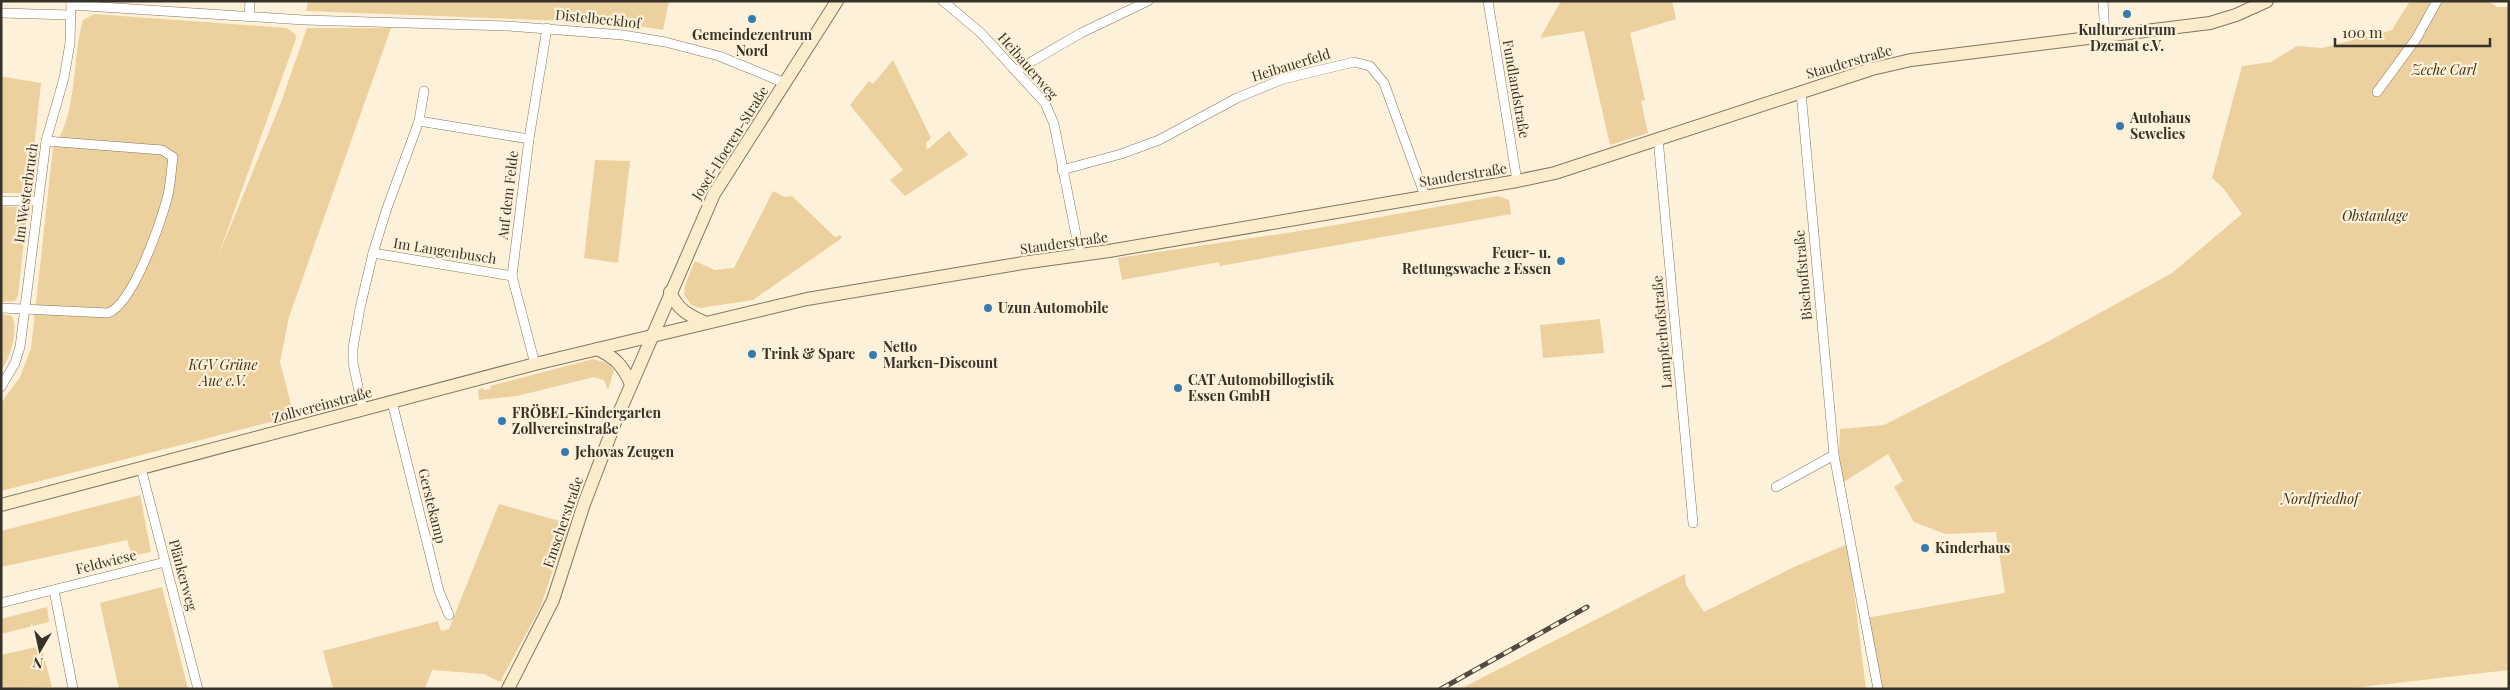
<svg xmlns="http://www.w3.org/2000/svg" width="2510" height="690" font-family="'Playfair Display',serif">
<rect width="100%" height="100%" fill="#fef1d9"/>
<g fill="#ecd09e">
<polygon points="308,1 669,1 663,30 619,23 306,11"/>
<polygon points="1561,1 1672,1 1676,19 1630,33 1645,100 1641,101 1648,133 1610,145 1584,31 1540,38"/>
<polygon points="2410,1 2488,1 2497,7 2509,7 2509,670 2344,689 1878,689 1866,618 2005,593 1996,532 1945,534 1914,522 1894,487 1903,481 1888,454 1839,485 1838,475 1840,429 1884,425 2049,341 2172,273 2242,214 2223,188 2212,178 2242,66 2271,62 2297,46 2322,48 2392,30"/>
<path d="M94,14l193,14 8,6 1,5 -79,220 63,-154 27,-77h84l-102,289 -9,45 14,54 -293,75v-88l19,-26 11,-29 22,-200c26,-37 18,-87 30,-128z"/>
<polygon points="893,60 931,138 926,143 927,150 949,131 968,155 905,196 890,180 903,170 850,105 869,81 873,84"/>
<polygon points="4,77 41,83 30,187 26,193 1,193 1,78"/>
<polygon points="595,160 630,161 618,263 584,258"/>
<polygon points="773,191 785,197 792,196 835,237 840,235 842,238 753,300 700,308 691,305 684,294 685,285 695,261 715,270 734,268"/>
<polygon points="1498,196 1509,200 1511,214 1220,266 1219,262 1122,280 1118,258 1313,229"/>
<polygon points="1,206 23,207 27,213 18,296 15,301 1,302"/>
<path d="M1,314l11,2c7,15 -2,42 -11,55z"/>
<polygon points="1600,319 1604,353 1543,358 1540,325"/>
<polygon points="593,359 607,363 614,370 608,390 604,380 594,377 517,396 479,400 478,390 483,388 484,390 491,389 490,386"/>
<polygon points="140,495 151,552 132,556 127,540 1,567 1,531"/>
<polygon points="499,504 574,525 551,575 541,606 500,682 484,674 432,670 425,689 333,689 323,651 438,621 441,631 449,629"/>
<polygon points="1848,544 1866,689 1460,689 1685,574 1686,585 1704,612 1794,567"/>
<polygon points="162,587 188,689 119,689 100,603"/>
<polygon points="47,607 49,622 1,634 1,619"/>
<polygon points="41,646 52,687 1,689 1,655"/>
</g>
<g fill="none" stroke-linecap="round" stroke-linejoin="round">
<defs>
<g id="street">
<polyline points="943,1 981,33 1045,103 1054,124 1080,255"/>
<polyline points="1488,1 1517,181"/>
<polyline points="2103,1 2105,35"/>
<polyline points="71,5 304,20 508,26 623,35 665,42 719,56 785,83"/>
<polyline points="1,13 71,15"/>
<polyline points="249,16 250,1"/>
<polyline points="1017,70 1081,33 1148,1"/>
<polyline points="1801,92 1834,455 1878,689"/>
<polyline points="2377,92 2416,39 2437,1"/>
<polyline points="419,121 529,139"/>
<polyline points="1658,138 1693,523"/>
<polyline points="1062,170 1121,154 1159,140 1237,98 1283,79 1354,62 1370,66 1384,83 1425,196"/>
<polyline points="1,201 38,201"/>
<polyline points="373,253 512,276"/>
<path d="M1,308l107,5c25,-9 52,-89 59,-114 4,-14 4,-29 6,-42l-11,-7 -116,-9"/>
<polyline points="535,364 512,276 529,139 547,28"/>
<polyline points="1,387 15,363 20,347 46,141 64,78 70,43 71,1"/>
<polyline points="392,402 439,591 449,615"/>
<polyline points="363,410 353,363 353,348 360,308 373,253 387,208 419,121 424,91"/>
<polyline points="141,468 198,689"/>
<polyline points="1776,487 1834,455"/>
<polyline points="54,590 73,689"/>
<polyline points="1,603 165,562"/>
</g>
<g id="secondary">
<path d="M670,292c8,18 18,23 36,31"/>
<path d="M597,349c18,8 26,17 34,35"/>
<polyline points="1,505 535,364 807,299 1029,262 1109,251 1517,181 1555,173 1872,69 1911,60 2210,23 2236,15 2267,1"/>
<polyline points="508,689 553,600 584,504 616,420 714,194 837,1"/>
</g>
</defs>
<use href="#street" stroke="#827660" stroke-width="10"/>
<use href="#secondary" stroke="#827660" stroke-width="14"/>
<use href="#street" stroke="#fff" stroke-width="9"/>
<use href="#secondary" stroke="#fbeccc" stroke-width="12"/>
<defs>
<polyline id="rail" points="1441,689 1587,607"/>
</defs>
<use href="#rail" stroke="#504a40" stroke-width="5"/>
<use href="#rail" stroke="#fef1d9" stroke-width="3" stroke-dasharray="9" stroke-linecap="butt"/>
</g>
<g fill="#357bb0" stroke="#fef1d9" stroke-width="2">
<circle cx="2127" cy="14" r="5"/>
<circle cx="752" cy="19" r="5"/>
<circle cx="2120" cy="126" r="5"/>
<circle cx="1561" cy="261" r="5"/>
<circle cx="988" cy="308" r="5"/>
<circle cx="752" cy="354" r="5"/>
<circle cx="873" cy="355" r="5"/>
<circle cx="1178" cy="388" r="5"/>
<circle cx="502" cy="421" r="5"/>
<circle cx="565" cy="452" r="5"/>
<circle cx="1925" cy="548" r="5"/>
</g>
<g text-anchor="middle" stroke-width="4.5" stroke-linejoin="round" paint-order="stroke">
<g font-size="14" fill="#373229" stroke="#fef1d9">
<text transform="translate(598 19) rotate(6)" y="5">Distelbeckhof</text>
<text transform="translate(1849 62) rotate(-16)" y="5">Stauderstraße</text>
<text transform="translate(1291 65) rotate(-17)" y="5">Heibauerfeld</text>
<text transform="translate(1028 66) rotate(49)" y="5">Heibauerweg</text>
<text transform="translate(1516 89) rotate(80)" y="5">Fundlandstraße</text>
<text transform="translate(730 143) rotate(-58)" y="5">Josef-Hoeren-Straße</text>
<text transform="translate(1463 175) rotate(-9)" y="5">Stauderstraße</text>
<text transform="translate(26 193) rotate(-82)" y="5">Im Westerbruch</text>
<text transform="translate(508 195) rotate(-83)" y="5">Auf dem Felde</text>
<text transform="translate(1064 243) rotate(-8)" y="5">Stauderstraße</text>
<text transform="translate(445 251) rotate(9)" y="5">Im Langenbusch</text>
<text transform="translate(1803 275) rotate(-95)" y="5">Bischoffstraße</text>
<text transform="translate(1662 332) rotate(-95)" y="5">Lampferhofstraße</text>
<text transform="translate(322 405) rotate(-15)" y="5">Zollvereinstraße</text>
<text transform="translate(432 506) rotate(76)" y="5">Gerstekamp</text>
<text transform="translate(563 522) rotate(-71)" y="5">Emscherstraße</text>
<text transform="translate(106 562) rotate(-14)" y="5">Feldwiese</text>
<text transform="translate(183 575) rotate(75)" y="5">Plänkerweg</text>
</g>
<g font-size="14" font-weight="bold" fill="#373229" stroke="#fef1d9" text-anchor="start">
<text x="2127" y="35" text-anchor="middle">Kulturzentrum<tspan x="2127" dy="16">Dzemat e.V.</tspan></text>
<text x="752" y="40" text-anchor="middle">Gemeindezentrum<tspan x="752" dy="16">Nord</tspan></text>
<text x="2130" y="123">Autohaus<tspan x="2130" dy="16">Sewelies</tspan></text>
<text x="1551" y="258" text-anchor="end">Feuer- u.<tspan x="1551" dy="16">Rettungswache 2 Essen</tspan></text>
<text x="998" y="313">Uzun Automobile</text>
<text x="883" y="352">Netto<tspan x="883" dy="16">Marken-Discount</tspan></text>
<text x="762" y="359">Trink &amp; Spare</text>
<text x="1188" y="385">CAT Automobillogistik<tspan x="1188" dy="16">Essen GmbH</tspan></text>
<text x="512" y="418">FRÖBEL-Kindergarten<tspan x="512" dy="16">Zollvereinstraße</tspan></text>
<text x="575" y="457">Jehovas Zeugen</text>
<text x="1935" y="553">Kinderhaus</text>
</g>
<g font-size="14" font-style="italic" fill="#3f3014" stroke="#fef1d9">
<text x="2444" y="75">Zeche Carl</text>
<text x="2375" y="221">Obstanlage</text>
<text x="223" y="370">KGV Grüne<tspan x="223" dy="16">Aue e.V.</tspan></text>
<text x="2320" y="504">Nordfriedhof</text>
</g>
</g>
<rect width="2510" height="690" fill="none" stroke="#373229" stroke-width="5"/>
<g transform="translate(40 650) rotate(189)" stroke="#fef1d9" stroke-width="4" paint-order="stroke">
<path d="M0-4L9 19L0 12L-9 19Z" fill="#373229"/>
<text y="-8" font-size="14" font-weight="bold" text-anchor="middle" fill="#373229">N</text>
</g>
<path d="M2335 38v8h155v-8" fill="none" stroke="#373229" stroke-width="2.5"/>
<text x="2342" y="38" font-size="15" fill="#373229" stroke="#fef1d9" stroke-width="4" paint-order="stroke">100 m</text>
</svg>
